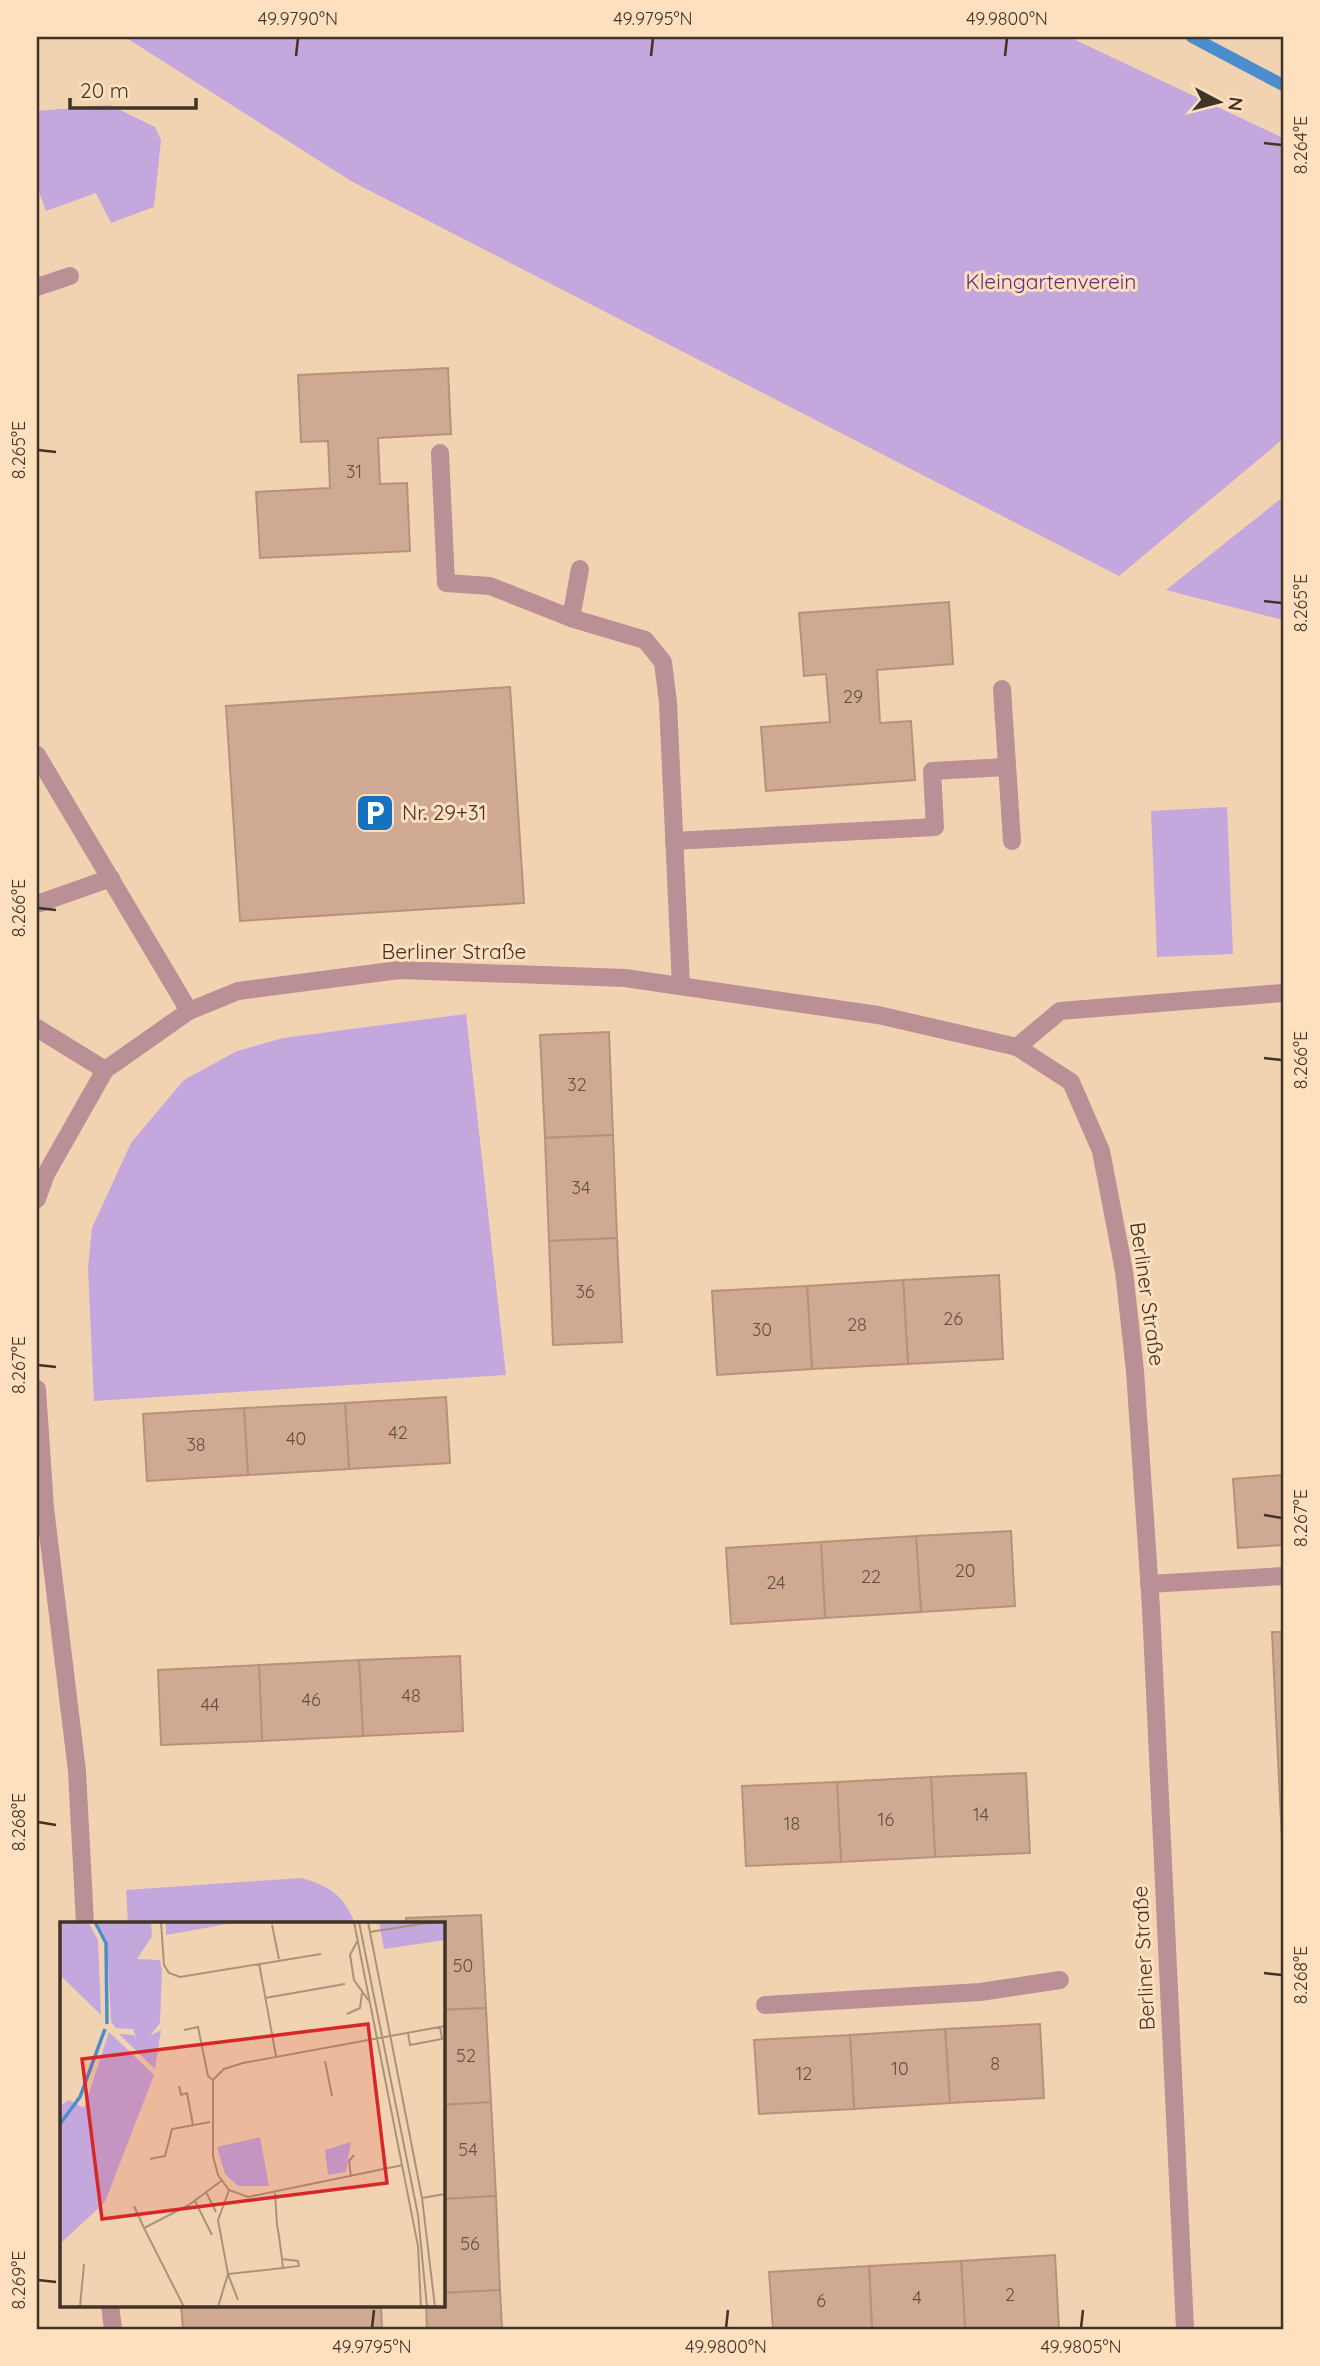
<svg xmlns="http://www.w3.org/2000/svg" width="1320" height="2366" font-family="Quicksand,sans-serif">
<rect width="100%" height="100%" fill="#f1d3b2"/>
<g fill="#c4a7dc">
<polygon points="125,37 1069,37 1283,138 1283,439 1119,576 351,181"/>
<polygon points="110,105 155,127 161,140 154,207 111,223 96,193 46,211 37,186 37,111"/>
<polygon points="1283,497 1283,620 1166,590"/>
<polygon points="1227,807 1233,954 1157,957 1151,811"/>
<polygon points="466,1014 506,1375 94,1401 88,1268 92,1228 131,1143 184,1080 237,1051 283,1038"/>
<path d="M300,1878c29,7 43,17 55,45h-227l-2,-33z"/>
</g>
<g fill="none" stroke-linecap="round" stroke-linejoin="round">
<polyline stroke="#4c8dcd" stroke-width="12" points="1192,37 1283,85"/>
</g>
<g fill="#d0a993" stroke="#b8917d" stroke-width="2">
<polygon points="448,368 451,434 378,438 380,484 407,483 410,551 260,558 256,492 330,488 328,441 301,442 298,375"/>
<polygon points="949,602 953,664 877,670 880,723 911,721 915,780 766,791 761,727 830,722 826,674 804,676 799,613"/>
<polygon points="510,687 524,903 240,921 226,706"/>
<polygon points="609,1032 613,1135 545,1138 540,1035"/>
<polygon points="613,1135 617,1238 549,1241 545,1138"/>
<polygon points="617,1238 622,1342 553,1345 549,1241"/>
<polygon points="999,1275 1003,1359 908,1364 903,1280"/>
<polygon points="903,1280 908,1364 812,1369 807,1286"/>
<polygon points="807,1286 812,1369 717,1375 712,1291"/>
<polygon points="446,1397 450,1463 349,1469 345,1403"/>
<polygon points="345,1403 349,1469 248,1475 244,1408"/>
<polygon points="244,1408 248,1475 147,1481 143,1414"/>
<polygon points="1282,1475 1283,1545 1238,1548 1233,1479"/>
<polygon points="1011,1531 1015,1606 921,1612 916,1536"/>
<polygon points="916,1536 921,1612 825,1618 821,1542"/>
<polygon points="821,1542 825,1618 731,1624 726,1548"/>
<polygon points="1272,1632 1283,1632 1283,1862 1275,1697"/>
<polygon points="460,1656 463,1731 363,1736 359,1660"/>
<polygon points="359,1660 363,1736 262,1741 259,1665"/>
<polygon points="259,1665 262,1741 161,1745 158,1670"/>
<polygon points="1026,1773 1030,1853 935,1857 931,1777"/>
<polygon points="931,1777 935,1857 841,1862 837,1782"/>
<polygon points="837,1782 841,1862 746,1866 742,1786"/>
<polygon points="481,1915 486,2008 443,2010 443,1923 406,1923 406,1918"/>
<polygon points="486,2008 491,2102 443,2105 443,2010"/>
<polygon points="1040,2024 1044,2098 950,2103 945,2029"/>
<polygon points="945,2029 950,2103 854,2109 850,2035"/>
<polygon points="850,2035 854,2109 759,2114 754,2040"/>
<polygon points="491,2102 496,2196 443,2199 443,2105"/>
<polygon points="496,2196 500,2290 443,2293 443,2199"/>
<polygon points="1055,2255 1059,2329 965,2329 961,2261"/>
<polygon points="961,2261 965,2329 872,2329 869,2266"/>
<polygon points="869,2266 872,2329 773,2329 769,2272"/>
<polygon points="500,2290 502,2329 427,2329 426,2305 443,2305 443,2293"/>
<polygon points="181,2305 381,2305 382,2329 183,2329"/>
</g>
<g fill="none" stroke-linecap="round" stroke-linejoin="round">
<g stroke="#ba8f95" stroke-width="18">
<polyline points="37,287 70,276"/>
<polyline points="440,453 446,583 490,586 571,618 645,640 663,662 668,703 681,986"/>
<polyline points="571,618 580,569"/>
<polyline points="1002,689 1012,841"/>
<polyline points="37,755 189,1011"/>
<polyline points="674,841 935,827 932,771 1006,767"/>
<polyline points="37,904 111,878"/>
<polyline points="37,1028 105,1070"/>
<polyline points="1017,1047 1060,1011 1283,993"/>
<polyline points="37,1199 46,1174 105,1070 189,1011 238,991 399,970 625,978 878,1015 1017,1047 1071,1082 1101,1151 1124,1271 1135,1371 1151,1608 1185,2329"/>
<polyline points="37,1389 45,1508 77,1771 85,1923"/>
<polyline points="1149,1584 1283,1576"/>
<polyline points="765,2005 980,1992 1060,1980"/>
<polyline points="110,2305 113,2329"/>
</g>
</g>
<path fill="none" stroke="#403427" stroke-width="2.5" d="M296,56l2,-18M651,56l2,-18M1005,56l2,-18M1264,143l18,2M38,450l18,2M1264,601l18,2M38,908l18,2M1264,1058l18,2M38,1365l18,2M1264,1515l18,3M38,1822l18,3M1264,1973l18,2M38,2280l18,2M372,2328l2,-18M726,2328l2,-18M1081,2328l2,-18"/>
<defs>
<symbol id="parking-square" viewBox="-11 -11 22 22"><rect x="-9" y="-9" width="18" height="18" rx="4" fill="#1472bf" stroke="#fee0bf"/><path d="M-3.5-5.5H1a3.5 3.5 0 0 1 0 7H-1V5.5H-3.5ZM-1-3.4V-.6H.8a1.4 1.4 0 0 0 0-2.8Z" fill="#fff"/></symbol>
</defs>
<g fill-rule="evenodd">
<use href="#parking-square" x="353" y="791" width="44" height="44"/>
</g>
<g text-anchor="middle" stroke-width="6" stroke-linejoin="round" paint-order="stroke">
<g font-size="18" fill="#645142">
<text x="354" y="478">31</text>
<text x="853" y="703">29</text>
<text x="577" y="1091">32</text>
<text x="581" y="1194">34</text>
<text x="585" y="1298">36</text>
<text x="953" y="1325">26</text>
<text x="857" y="1331">28</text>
<text x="762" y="1336">30</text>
<text x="398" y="1439">42</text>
<text x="296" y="1445">40</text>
<text x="196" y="1451">38</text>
<text x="965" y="1577">20</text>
<text x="871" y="1583">22</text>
<text x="776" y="1589">24</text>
<text x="411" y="1702">48</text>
<text x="311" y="1706">46</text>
<text x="210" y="1711">44</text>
<text x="981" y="1821">14</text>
<text x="886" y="1826">16</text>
<text x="792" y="1830">18</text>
<text x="463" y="1972">50</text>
<text x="466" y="2062">52</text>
<text x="995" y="2070">8</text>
<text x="900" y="2075">10</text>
<text x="804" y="2080">12</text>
<text x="468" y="2156">54</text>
<text x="470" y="2250">56</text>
<text x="1010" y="2301">2</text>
<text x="917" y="2304">4</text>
<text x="821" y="2307">6</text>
</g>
<g font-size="21" fill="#622b84" stroke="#fee0bf">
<text x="1051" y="289">Kleingartenverein</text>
</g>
<g font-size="21" fill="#403427" stroke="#fee0bf" text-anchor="start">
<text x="402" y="820">Nr. 29+31</text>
</g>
<g font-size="21" fill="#403427" stroke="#fee0bf">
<text x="454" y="959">Berliner Straße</text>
<text transform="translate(1147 1294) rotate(82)" y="7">Berliner Straße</text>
<text transform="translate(1144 1958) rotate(-93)" y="7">Berliner Straße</text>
</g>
</g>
<g transform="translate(60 1922)">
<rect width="385" height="385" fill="#f1d3b2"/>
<path d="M0,0h28l10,18 3,75 -41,-40zM37,0h54l1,14 -15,23 23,1 2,10 -2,53 -10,13 11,-6 -6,39 -36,-35 15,1 3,4 -4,-10 -17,-1 -5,-6 -4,-82zM106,0h72l-72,13zM319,0h66v18l-61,9zM49,110l45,43 -49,127 -45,42v-138l9,-6 15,8zM200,215l9,49h-31l-13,-12 -8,-27zM291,220l-5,30 -18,3 -3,-25z" fill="#c4a7dc"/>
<path fill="none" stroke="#4c8dcd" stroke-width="3.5" d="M35,0l11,21 1,81M0,202l20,-27 25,-68"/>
<path fill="none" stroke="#aa937a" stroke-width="2" d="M101,0l3,43 5,8 11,4 141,-23M294,0l64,324 3,61M299,0l59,293 9,92M308,0l54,276 13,109M212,3l7,34M310,10l63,-10M298,18l-8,15 4,25 15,21M199,41l17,93M205,76l80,-14M287,92l13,-6 2,-15M124,108l14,-3 10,49 5,4M348,111l2,12 32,-6 -2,-12M265,139l7,35M119,164l2,9 6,-2 6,32M90,237l15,-3 7,-27 38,-7M343,243l-155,32 -19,-7 -11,-15 -5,-19v-76l11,-11 19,-6 202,-37M291,255l-2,-16 5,-6M146,270l10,20M215,271l2,32 2,11 3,23 1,9 16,-2 -1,-5 -16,-2M362,276l23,-4M135,279l17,34M74,284l10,22M178,378l-10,-26 55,-6M20,385l4,-43M124,385l-40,-79 45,-23 32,-24M158,385l10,-33 -10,-54 11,-30"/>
<path fill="#d62828" fill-opacity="0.15" stroke="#d62828" stroke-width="3.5" d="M308,102l19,159 -285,36 -20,-160z"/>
<rect width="385" height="385" fill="none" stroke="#403427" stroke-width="3.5"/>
</g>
<rect width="1320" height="2366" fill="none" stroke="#fee0bf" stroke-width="77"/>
<g transform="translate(1219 102) rotate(97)" stroke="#fee0bf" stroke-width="5" paint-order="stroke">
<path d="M0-5L12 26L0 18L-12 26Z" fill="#403427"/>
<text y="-10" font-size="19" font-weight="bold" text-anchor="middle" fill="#403427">N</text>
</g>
<path d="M70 98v10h126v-10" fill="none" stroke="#403427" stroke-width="3.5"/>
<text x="80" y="98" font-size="21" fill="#403427" stroke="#fee0bf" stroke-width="5" paint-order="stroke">20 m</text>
<rect x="38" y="38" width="1244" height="2290" fill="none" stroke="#403427" stroke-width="2.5"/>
<g font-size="18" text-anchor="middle" fill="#403427">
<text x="298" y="25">49.9790°N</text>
<text x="653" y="25">49.9795°N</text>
<text x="1007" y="25">49.9800°N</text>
<text transform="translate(1301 145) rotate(-90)" y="6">8.264°E</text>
<text transform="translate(19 450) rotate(-90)" y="6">8.265°E</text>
<text transform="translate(1301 603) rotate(-90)" y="6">8.265°E</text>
<text transform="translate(19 908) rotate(-90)" y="6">8.266°E</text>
<text transform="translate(1301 1060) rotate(-90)" y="6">8.266°E</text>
<text transform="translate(19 1365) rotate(-90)" y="6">8.267°E</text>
<text transform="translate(1301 1518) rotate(-90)" y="6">8.267°E</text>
<text transform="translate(19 1822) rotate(-90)" y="6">8.268°E</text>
<text transform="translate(1301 1975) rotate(-90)" y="6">8.268°E</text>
<text transform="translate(19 2280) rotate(-90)" y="6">8.269°E</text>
<text x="372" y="2353">49.9795°N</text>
<text x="726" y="2353">49.9800°N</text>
<text x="1081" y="2353">49.9805°N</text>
</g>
</svg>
